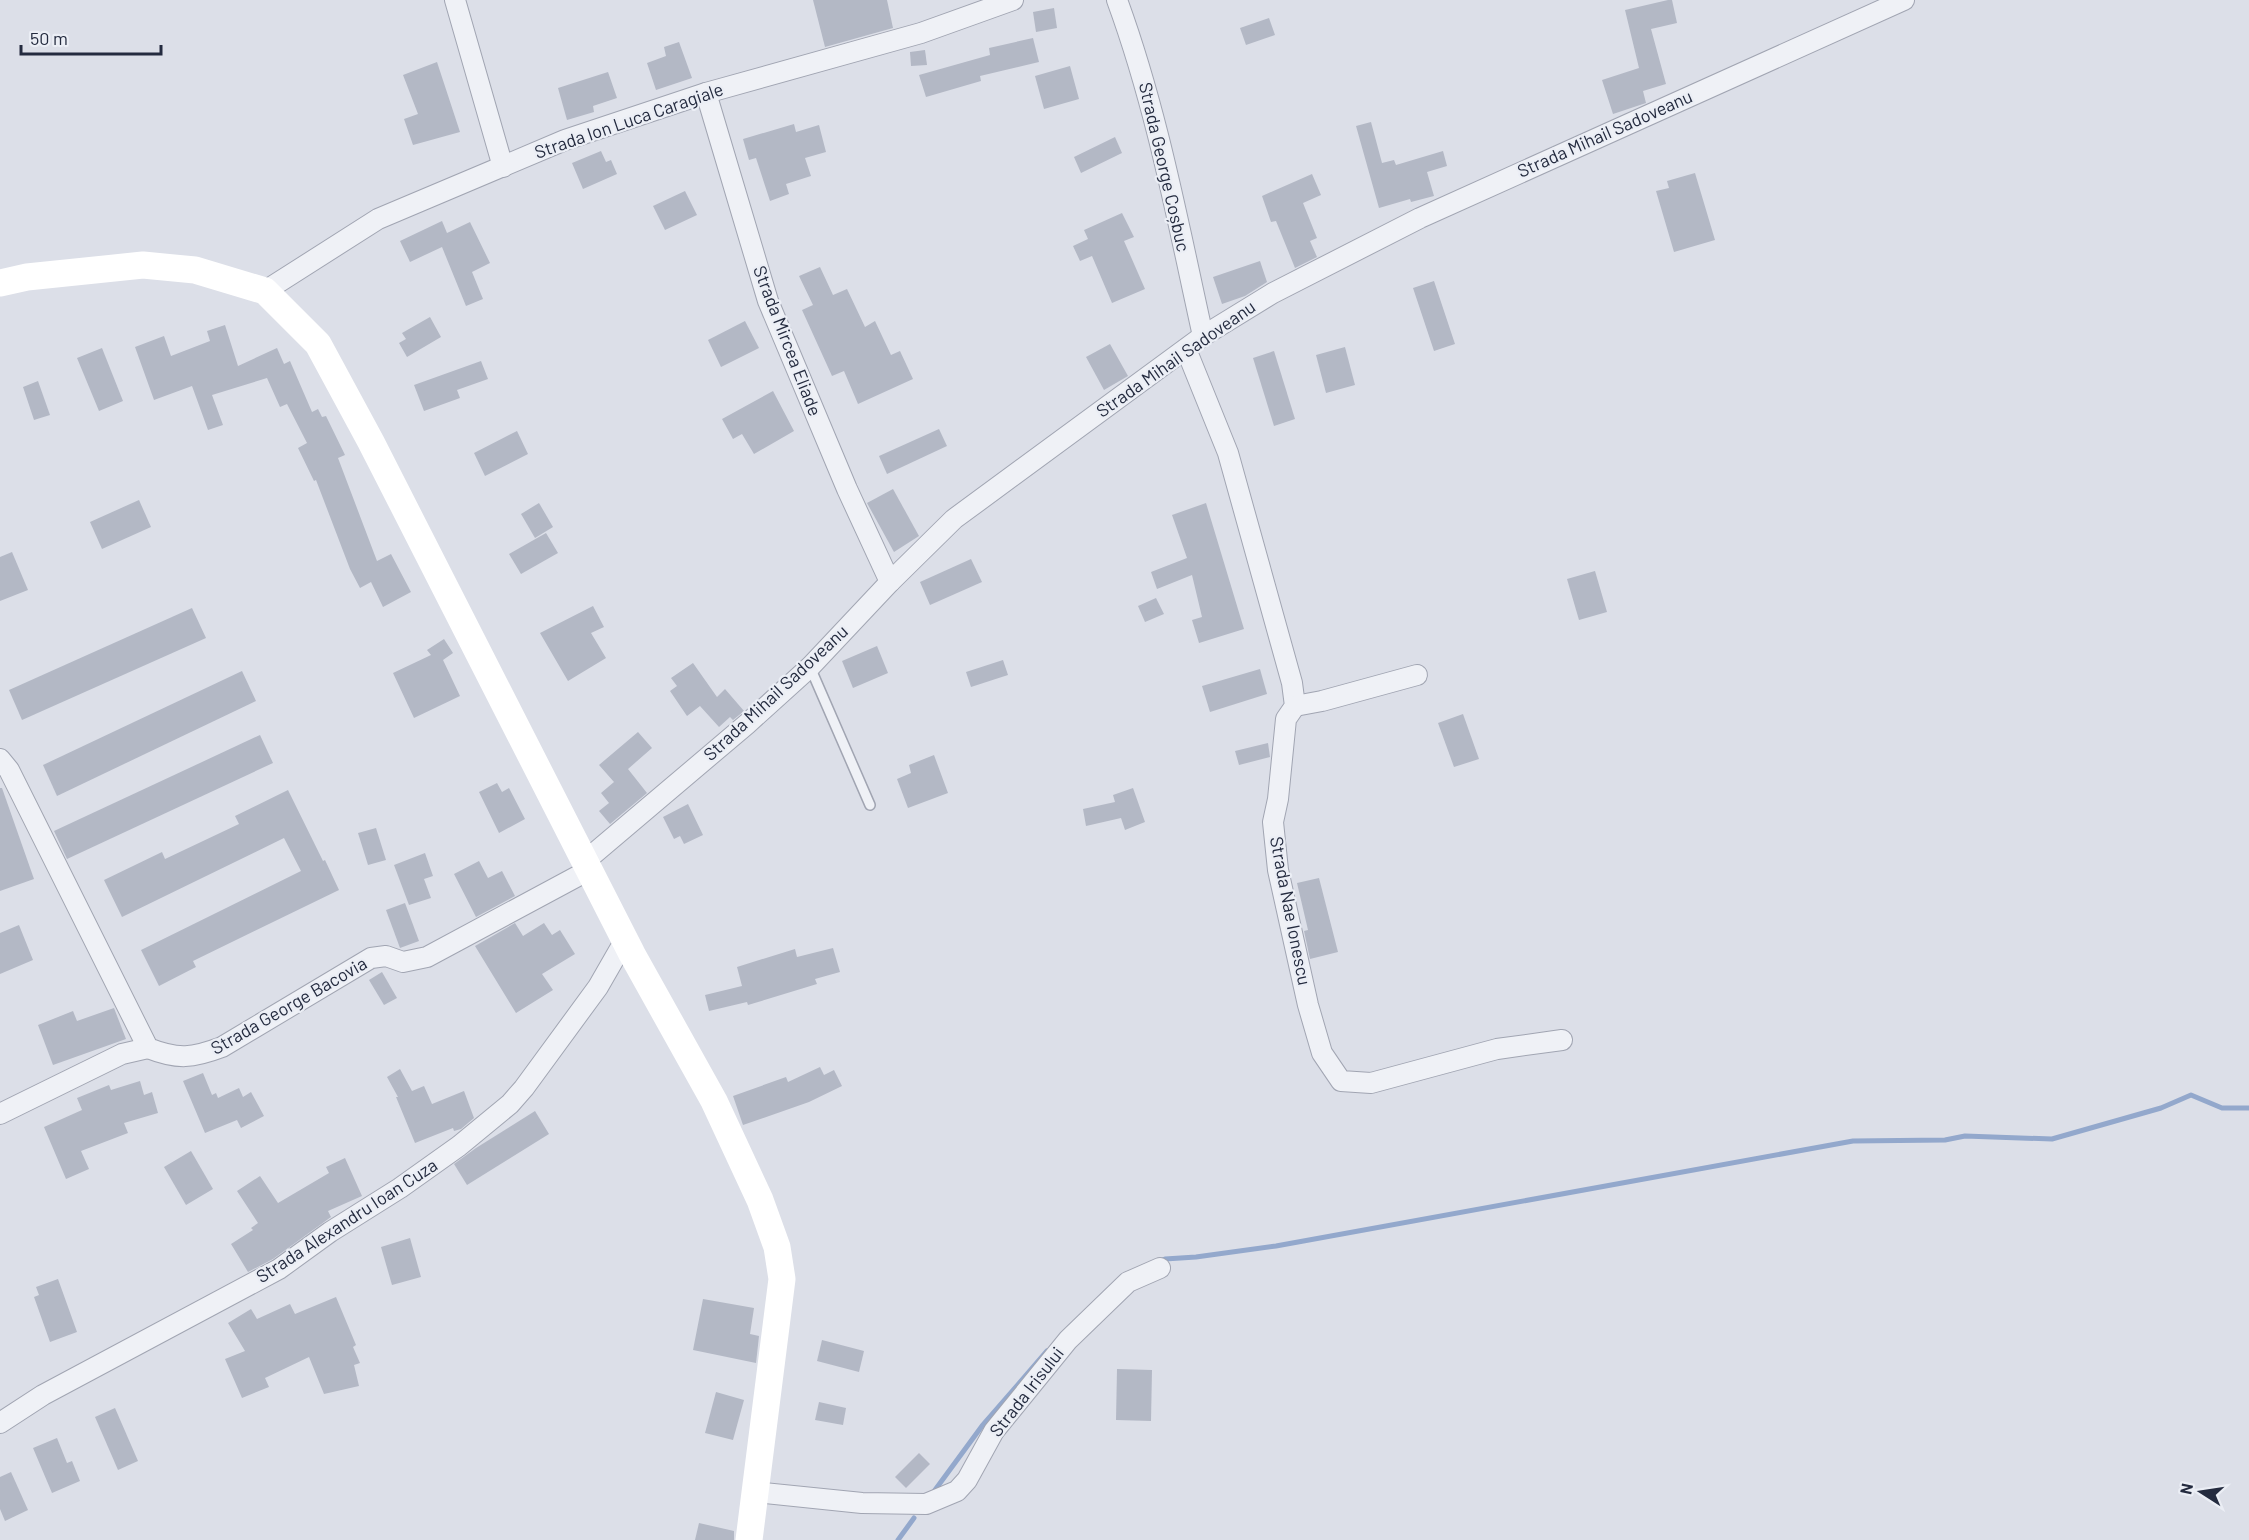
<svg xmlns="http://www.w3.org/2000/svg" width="2249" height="1540" font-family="Barlow,sans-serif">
<rect width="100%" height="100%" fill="#dcdfe8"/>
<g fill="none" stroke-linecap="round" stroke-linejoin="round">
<g stroke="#93a8cc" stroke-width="5">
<polyline points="1157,1262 1165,1259 1196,1257 1276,1246 1853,1141 1945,1140 1965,1136 2052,1139 2161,1108 2191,1095 2222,1108 2249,1108"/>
<polyline points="935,1490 982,1426 1047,1351"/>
<polyline points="898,1540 914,1518"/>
</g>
</g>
<g fill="#b3b8c5">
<polygon points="813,0 887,0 893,28 825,47"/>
<polygon points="1668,0 1672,0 1677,23 1651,29 1666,84 1643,91 1646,103 1613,114 1602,80 1639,68 1625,10"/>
<polygon points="1054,8 1057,28 1036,32 1033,12"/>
<polygon points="1269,18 1275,35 1246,45 1240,28"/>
<polygon points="1033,38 1039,62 980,76 981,81 926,97 919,75 990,55 989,48"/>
<polygon points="679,42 692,78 656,90 647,63 666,56 664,47"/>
<polygon points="925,50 927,65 911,66 910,52"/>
<polygon points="437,62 460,132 413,145 404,119 418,114 403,75"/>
<polygon points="1070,66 1079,99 1044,109 1035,76"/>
<polygon points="608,72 617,98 593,106 594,112 567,120 558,88"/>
<polygon points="1371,122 1382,163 1394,160 1396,165 1443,151 1447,166 1427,172 1434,196 1411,202 1410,199 1379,208 1356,126"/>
<polygon points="794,124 796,132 819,125 826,152 805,158 811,176 786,184 789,194 770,201 756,158 749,160 743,139"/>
<polygon points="1115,137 1122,153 1081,173 1074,157"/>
<polygon points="601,151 606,162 611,160 617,174 583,189 572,163"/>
<polygon points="1695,173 1715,240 1674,252 1656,191 1669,188 1667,181"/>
<polygon points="1312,174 1321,195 1303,203 1317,238 1310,241 1317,257 1295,268 1276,221 1271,222 1262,196"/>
<polygon points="685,191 697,215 665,230 653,206"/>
<polygon points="1122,213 1134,237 1124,241 1145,289 1112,303 1092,256 1080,261 1073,246 1088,239 1084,230"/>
<polygon points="442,221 447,233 470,222 490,263 472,272 483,299 466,306 442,247 410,262 400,241"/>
<polygon points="1260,261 1267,282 1245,296 1222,304 1213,277"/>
<polygon points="820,267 833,295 847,289 865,327 875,321 891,355 900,351 913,379 858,404 844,371 832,376 802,310 813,305 799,276"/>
<polygon points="1434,281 1455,344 1434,351 1413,288"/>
<polygon points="430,317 441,337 407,357 399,343 406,339 402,333"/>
<polygon points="745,321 759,348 721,367 708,340"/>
<polygon points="225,325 238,366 277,348 284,364 290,361 312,412 318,409 322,417 326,416 345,455 338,458 377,561 391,554 411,592 383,607 371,582 360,588 350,569 316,480 314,481 298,448 307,443 287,404 280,407 267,378 212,395 223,425 208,430 192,386 154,400 135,347 164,336 171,356 210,341 207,331"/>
<polygon points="1110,344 1128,376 1104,390 1086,357"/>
<polygon points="1345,347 1355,385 1326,393 1316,355"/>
<polygon points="102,348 123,401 99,411 77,358"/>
<polygon points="1274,351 1295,419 1274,426 1253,358"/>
<polygon points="481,361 488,379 457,390 460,398 424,411 414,385"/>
<polygon points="38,381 50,415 34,420 23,387"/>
<polygon points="773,391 794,431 754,454 742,434 733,439 722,419"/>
<polygon points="939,429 947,446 887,474 879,456"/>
<polygon points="517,431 528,454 485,476 474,453"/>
<polygon points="893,489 919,536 894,552 867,503"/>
<polygon points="139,500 151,527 102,549 90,522"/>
<polygon points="539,503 553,527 535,538 521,514"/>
<polygon points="1206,503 1244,629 1199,643 1192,620 1202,617 1192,575 1157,589 1151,572 1187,558 1172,515"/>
<polygon points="546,533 558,553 521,574 509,554"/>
<polygon points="12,552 28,590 0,601 0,557"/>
<polygon points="971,559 982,582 930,605 920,582"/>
<polygon points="1595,571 1607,612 1579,620 1567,579"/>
<polygon points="1156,598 1164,614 1145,622 1138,606"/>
<polygon points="593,606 604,627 591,633 606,658 568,681 540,633"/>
<polygon points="192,608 206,638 22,720 9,690"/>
<polygon points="444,639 453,653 443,660 460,696 414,718 393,673 431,655 427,650"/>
<polygon points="877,646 888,673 853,688 842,661"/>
<polygon points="1003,660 1008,675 971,687 966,672"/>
<polygon points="693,663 717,697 725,689 744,711 733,720 730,717 719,727 700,706 687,716 670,691 677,686 671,678"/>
<polygon points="1260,669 1267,694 1210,712 1202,686"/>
<polygon points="242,671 256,701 57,796 43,765"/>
<polygon points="1463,714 1479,759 1454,767 1438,723"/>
<polygon points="638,732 652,748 628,769 647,793 610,824 599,811 609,803 601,793 614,782 599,765"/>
<polygon points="260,735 273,763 67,859 54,831"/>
<polygon points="1268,743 1270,757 1239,765 1235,751"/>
<polygon points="934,755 948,793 908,808 897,779 911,773 909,765"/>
<polygon points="497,783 502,792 509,788 525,819 499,833 479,792"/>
<polygon points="0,788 2,788 34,879 0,891"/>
<polygon points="1133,788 1145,822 1125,830 1121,818 1086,826 1083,809 1115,802 1113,795"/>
<polygon points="288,790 323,861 325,860 339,890 193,961 196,967 159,986 141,950 301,871 284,838 122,917 104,880 162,852 165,859 239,824 235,816"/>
<polygon points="688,804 703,835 684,844 680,836 674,839 663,817"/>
<polygon points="376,828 386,860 368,865 358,833"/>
<polygon points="425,853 433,876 424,879 431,898 409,905 394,865"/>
<polygon points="479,861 488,878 502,871 515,896 476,917 454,874"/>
<polygon points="1319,878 1338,952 1310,959 1304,931 1308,930 1297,883"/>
<polygon points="405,903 419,941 400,948 386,910"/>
<polygon points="515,923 523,936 544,923 552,935 560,930 575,954 542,974 553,990 516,1013 475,946"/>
<polygon points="19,925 33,960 0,974 0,933"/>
<polygon points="833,948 840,972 815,979 817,984 748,1005 747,1002 709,1011 705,995 742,986 737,967 795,949 797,957"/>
<polygon points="382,972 397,998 384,1005 369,980"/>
<polygon points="114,1008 126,1039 53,1065 38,1025 73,1011 77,1021"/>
<polygon points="820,1067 824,1075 834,1070 842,1086 809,1102 743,1125 733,1096 786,1077 788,1082"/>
<polygon points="400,1069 412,1091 424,1086 432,1104 464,1091 474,1118 461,1129 454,1131 453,1128 415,1143 396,1097 398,1097 387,1077"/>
<polygon points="203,1073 212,1095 216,1093 218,1098 239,1088 243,1097 251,1092 264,1116 241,1128 237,1120 205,1133 183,1081"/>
<polygon points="140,1081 144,1095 152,1092 158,1113 124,1123 128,1133 81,1151 89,1169 66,1179 44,1127 82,1110 77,1098 109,1085 111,1090"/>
<polygon points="535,1111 549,1134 467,1185 454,1164 476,1148"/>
<polygon points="191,1151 213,1189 186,1205 164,1167"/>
<polygon points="345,1158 362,1196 328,1211 331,1217 273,1259 248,1272 231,1244 253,1230 251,1228 258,1223 237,1191 260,1176 278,1203 329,1173 326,1167"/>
<polygon points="410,1238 421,1277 392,1285 381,1247"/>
<polygon points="58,1279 77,1332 50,1342 34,1297 39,1295 36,1287"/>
<polygon points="336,1297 356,1345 353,1347 360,1363 354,1365 359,1386 324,1394 309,1357 265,1378 269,1387 242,1398 225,1359 245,1351 228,1323 251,1309 257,1319 290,1304 295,1314"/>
<polygon points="703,1299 754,1308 750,1334 759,1336 756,1363 693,1350"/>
<polygon points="822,1340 864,1351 859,1372 817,1361"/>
<polygon points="1117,1369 1152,1370 1151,1421 1116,1420"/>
<polygon points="716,1392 744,1400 733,1440 705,1433"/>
<polygon points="819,1402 846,1408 843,1425 815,1420"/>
<polygon points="115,1408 138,1461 118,1470 95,1417"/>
<polygon points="57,1438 67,1463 72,1461 80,1481 52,1493 33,1448"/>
<polygon points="919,1453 930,1464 906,1488 895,1477"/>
<polygon points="11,1472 28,1510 5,1521 0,1509 0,1477"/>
<polygon points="699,1523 734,1531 734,1540 695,1540"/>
</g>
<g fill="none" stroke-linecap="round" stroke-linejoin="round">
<defs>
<polyline id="service" points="810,667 870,805"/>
<g id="minor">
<polyline points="455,0 503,167"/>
<path d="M1117,0c40,109 61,223 86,336"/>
<polyline points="706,93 768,301 847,489 890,582"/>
<polyline points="265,291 378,219 565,140 706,93 921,33 1013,0"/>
<polyline points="1186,349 1228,453 1292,683 1295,706 1286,719 1278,799 1273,822 1278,870 1308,1005 1322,1053 1341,1081 1371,1083 1497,1049 1562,1040"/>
<polyline points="1295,706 1322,701 1417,675"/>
<path d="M0,759l9,11 139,278c30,12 45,10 74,-1l149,-89 15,-2 17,6 24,-5 162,-87"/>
<polyline points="584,862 747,724 810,667 890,582 954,519 1203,336 1273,293 1420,218 1904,0"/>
<polyline points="0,1114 122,1054 148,1048"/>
<polyline points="0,1423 43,1395 279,1269 330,1232 400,1188 459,1146 510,1104 524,1088 598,987 625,940"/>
<polyline points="755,1492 862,1503 926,1504 957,1491 967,1480 994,1431 1068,1340 1128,1282 1160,1268"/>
</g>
</defs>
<use href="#service" stroke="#a1a5b2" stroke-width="12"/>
<use href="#minor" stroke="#a1a5b2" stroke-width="22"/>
<use href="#service" stroke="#eff1f6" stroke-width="9"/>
<use href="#minor" stroke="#eff1f6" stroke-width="20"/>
<polyline stroke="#fff" stroke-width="27" points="0,283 27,277 143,265 195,270 265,291 318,344 371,442 632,954 714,1101 760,1200 777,1247 782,1279 749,1540"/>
</g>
<g text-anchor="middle" stroke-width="4.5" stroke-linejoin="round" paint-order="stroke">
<g font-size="18" fill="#242b3f" stroke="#ebeef5">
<text transform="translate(629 121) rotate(-19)" y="6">Strada Ion Luca Caragiale</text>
<text transform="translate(1605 134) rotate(-24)" y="6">Strada Mihail Sadoveanu</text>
<text transform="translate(1164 167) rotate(77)" y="6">Strada George Coșbuc</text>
<text transform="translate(787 341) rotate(69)" y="6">Strada Mircea Eliade</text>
<text transform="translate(1176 359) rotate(-35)" y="6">Strada Mihail Sadoveanu</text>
<text transform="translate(776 693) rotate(-43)" y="6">Strada Mihail Sadoveanu</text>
<text transform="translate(1290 911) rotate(79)" y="6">Strada Nae Ionescu</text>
<text transform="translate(289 1006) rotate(-30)" y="6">Strada George Bacovia</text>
<text transform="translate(347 1221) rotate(-33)" y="6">Strada Alexandru Ioan Cuza</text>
<text transform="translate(1027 1392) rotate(-52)" y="6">Strada Irisului</text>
</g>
</g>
<g transform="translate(2201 1492) rotate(282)" stroke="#ebeef5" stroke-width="4.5" paint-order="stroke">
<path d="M0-4.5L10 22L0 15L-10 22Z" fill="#242b3f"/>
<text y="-9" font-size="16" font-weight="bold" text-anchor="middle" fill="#242b3f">N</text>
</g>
<path d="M21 45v9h140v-9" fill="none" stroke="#242b3f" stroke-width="3"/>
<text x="30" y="45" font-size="18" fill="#242b3f" stroke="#ebeef5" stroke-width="4.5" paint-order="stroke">50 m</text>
</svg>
